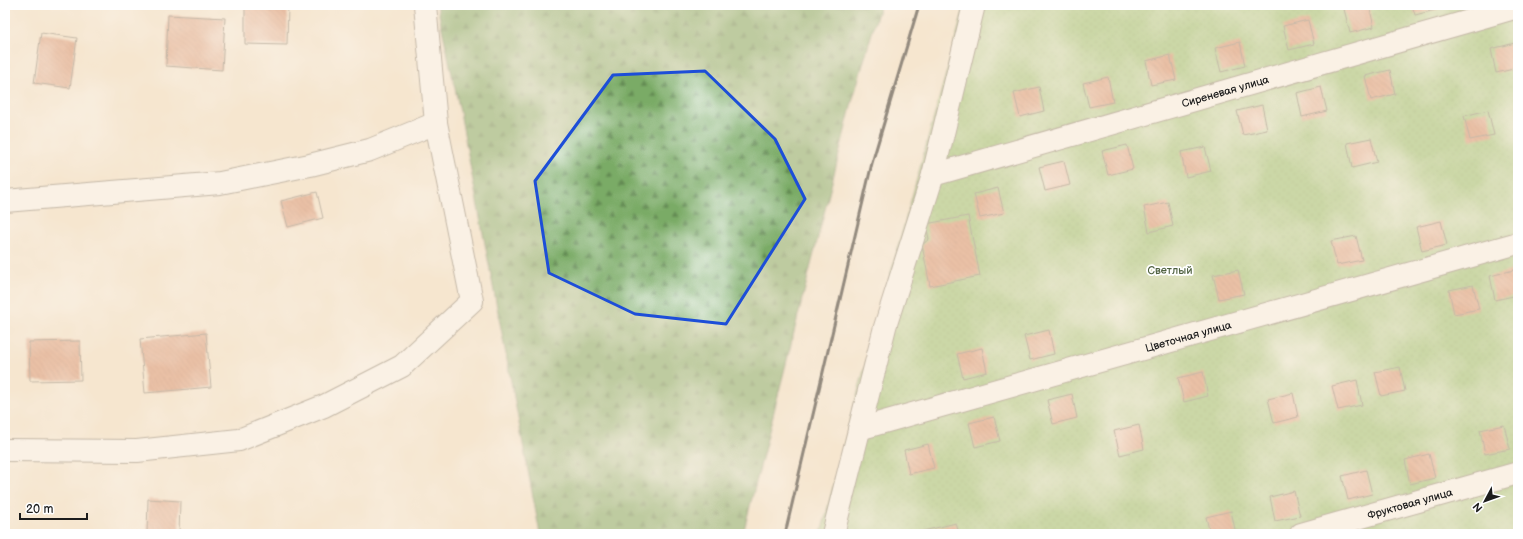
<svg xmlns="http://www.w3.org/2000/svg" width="1523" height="539" font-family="'Balsamiq Sans',sans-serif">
<defs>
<pattern id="forest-firs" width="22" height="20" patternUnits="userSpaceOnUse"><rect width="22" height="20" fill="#7aab66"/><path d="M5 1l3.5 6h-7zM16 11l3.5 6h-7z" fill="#638a53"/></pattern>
<pattern id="garden-dots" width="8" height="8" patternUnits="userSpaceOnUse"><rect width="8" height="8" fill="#98c674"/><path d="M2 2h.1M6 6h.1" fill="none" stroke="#82aa64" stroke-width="1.8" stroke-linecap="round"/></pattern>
<pattern id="building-back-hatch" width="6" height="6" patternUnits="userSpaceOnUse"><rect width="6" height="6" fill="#dc9372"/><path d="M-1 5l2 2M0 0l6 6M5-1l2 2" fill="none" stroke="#b2775d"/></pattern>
</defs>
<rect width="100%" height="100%" fill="#fff"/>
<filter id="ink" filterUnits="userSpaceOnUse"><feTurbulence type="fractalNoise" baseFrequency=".025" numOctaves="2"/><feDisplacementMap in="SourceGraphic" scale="8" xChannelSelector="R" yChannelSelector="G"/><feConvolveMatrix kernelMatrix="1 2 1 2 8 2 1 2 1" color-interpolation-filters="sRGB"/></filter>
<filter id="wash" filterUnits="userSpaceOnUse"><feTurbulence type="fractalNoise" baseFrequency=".012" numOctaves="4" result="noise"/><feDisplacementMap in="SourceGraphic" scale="16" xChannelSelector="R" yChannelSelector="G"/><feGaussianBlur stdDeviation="0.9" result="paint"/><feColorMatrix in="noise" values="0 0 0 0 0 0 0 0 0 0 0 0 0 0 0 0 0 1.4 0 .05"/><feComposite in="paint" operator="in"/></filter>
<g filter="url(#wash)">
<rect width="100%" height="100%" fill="#f5e6cf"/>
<polygon fill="url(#forest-firs)" stroke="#4b6441" points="437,5 880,5 853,99 743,534 540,534 459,107"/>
<polygon fill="url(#garden-dots)" stroke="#5a7148" points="965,5 1518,5 1518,534 821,534 851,417"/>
<g id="blocks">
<g fill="url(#building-back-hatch)">
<polygon points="245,5 288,5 287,45 245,44"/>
<polygon points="1359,5 1369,5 1374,27 1350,33 1344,9"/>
<polygon points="1412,5 1438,5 1439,9 1415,15"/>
<polygon points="168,15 225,18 222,70 166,66"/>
<polygon points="1308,20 1314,44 1289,50 1283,26"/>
<polygon points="41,33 77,38 70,88 34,83"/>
<polygon points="1240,42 1245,66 1221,72 1215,48"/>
<polygon points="1515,43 1518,55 1518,68 1496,73 1491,49"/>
<polygon points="1170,55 1176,80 1151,85 1146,61"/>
<polygon points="1390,70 1395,94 1371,100 1365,76"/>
<polygon points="1108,77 1113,102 1089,107 1083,83"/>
<polygon points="1039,87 1044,111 1020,117 1014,93"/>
<polygon points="1321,87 1327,111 1302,117 1297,93"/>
<polygon points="1262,105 1267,130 1243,135 1237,111"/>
<polygon points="1488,110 1494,135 1470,140 1464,116"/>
<polygon points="1371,138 1377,162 1352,168 1347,143"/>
<polygon points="1127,145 1133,169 1108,175 1102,151"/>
<polygon points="1205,147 1211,171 1186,177 1181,152"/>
<polygon points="1064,161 1070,185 1045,191 1039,167"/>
<polygon points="998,188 1004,213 980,218 974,194"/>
<polygon points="317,192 323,218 288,227 281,201"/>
<polygon points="1168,202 1173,226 1149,232 1144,207"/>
<polygon points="968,216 980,276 930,286 922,245 929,239 926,224"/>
<polygon points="1441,221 1447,245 1422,251 1416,227"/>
<polygon points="1356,236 1362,260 1337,265 1331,241"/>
<polygon points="1238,270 1244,294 1219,299 1213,275"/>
<polygon points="1514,270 1518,287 1518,295 1495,300 1490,276"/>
<polygon points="1473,285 1479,309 1454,314 1449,290"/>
<polygon points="1049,330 1054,354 1030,360 1024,336"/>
<polygon points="206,333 211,387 145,393 140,339"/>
<polygon points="80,341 81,380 30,381 29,342"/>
<polygon points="982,348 987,372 963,378 957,354"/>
<polygon points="1400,367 1405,391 1381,396 1375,372"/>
<polygon points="1203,372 1208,396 1184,402 1178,378"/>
<polygon points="1357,380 1362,405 1338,410 1332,386"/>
<polygon points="1293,393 1298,417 1274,423 1268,399"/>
<polygon points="1072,394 1077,418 1053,424 1047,400"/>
<polygon points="994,417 1000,441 975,447 969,423"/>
<polygon points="1139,425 1144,449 1120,455 1114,431"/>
<polygon points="1504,425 1510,449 1485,454 1480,430"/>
<polygon points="928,444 934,468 909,474 904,450"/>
<polygon points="1429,454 1435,478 1410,484 1405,460"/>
<polygon points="1366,470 1372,494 1348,500 1342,476"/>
<polygon points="1294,491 1300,516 1275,521 1270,497"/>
<polygon points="148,499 180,501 179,534 147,534"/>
<polygon points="1231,511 1236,534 1210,534 1206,517"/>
<polygon points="956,523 959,534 920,534 919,532"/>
</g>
</g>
</g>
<g filter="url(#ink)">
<use href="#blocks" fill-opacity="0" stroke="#888176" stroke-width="1"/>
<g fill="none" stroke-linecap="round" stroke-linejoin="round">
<defs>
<g id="minor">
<path id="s1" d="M933,175l585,-168"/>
<polyline points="5,201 220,183 310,165 370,150 436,123"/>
<path id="s2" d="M859,429l659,-186"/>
<polyline points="5,450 137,451 239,440 324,406 402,366 472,301 436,123 425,5"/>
<polyline points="833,534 885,327 933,175 974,5"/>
<path id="s3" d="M1301,534l217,-61"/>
</g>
</defs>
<use href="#minor" stroke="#888176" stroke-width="24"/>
<use href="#minor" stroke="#fff" stroke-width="22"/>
<polyline stroke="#1c1c1c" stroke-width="3" points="785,534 872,163 919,5"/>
</g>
</g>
<path d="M0 0H1523V539H0ZM705,71l70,68 30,60 -79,125 -91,-10 -86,-41 -14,-92 78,-106z" fill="#f5e6cf" fill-opacity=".55" fill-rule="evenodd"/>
<path fill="none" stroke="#1d4ed8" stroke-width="3" stroke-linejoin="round" d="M705,71l70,68 30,60 -79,125 -91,-10 -86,-41 -14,-92 78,-106z"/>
<g text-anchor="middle" stroke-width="3.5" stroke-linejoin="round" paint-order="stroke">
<g font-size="11" fill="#1c1c1c" stroke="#fff">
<text dy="4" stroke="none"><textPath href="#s1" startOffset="304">Сиреневая улица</textPath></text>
<text dy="4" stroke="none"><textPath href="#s2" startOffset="342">Цветочная улица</textPath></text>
<text dy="4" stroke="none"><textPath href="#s3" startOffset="113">Фруктовая улица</textPath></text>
</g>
<g font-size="11" fill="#4e603f" stroke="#fff">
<text x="1170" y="274">Светлый</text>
</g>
</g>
<rect width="1523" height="539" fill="none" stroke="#fff" stroke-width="20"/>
<g transform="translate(1485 501) rotate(229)" stroke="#ffffff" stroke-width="3" paint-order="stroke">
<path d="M0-3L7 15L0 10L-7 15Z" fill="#1c1c1c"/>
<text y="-6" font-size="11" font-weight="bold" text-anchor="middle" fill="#1c1c1c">N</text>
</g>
<path d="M20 513v6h67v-6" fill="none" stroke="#1c1c1c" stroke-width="2"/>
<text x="26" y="513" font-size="12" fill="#1c1c1c" stroke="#ffffff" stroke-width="3" paint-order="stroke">20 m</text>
</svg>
